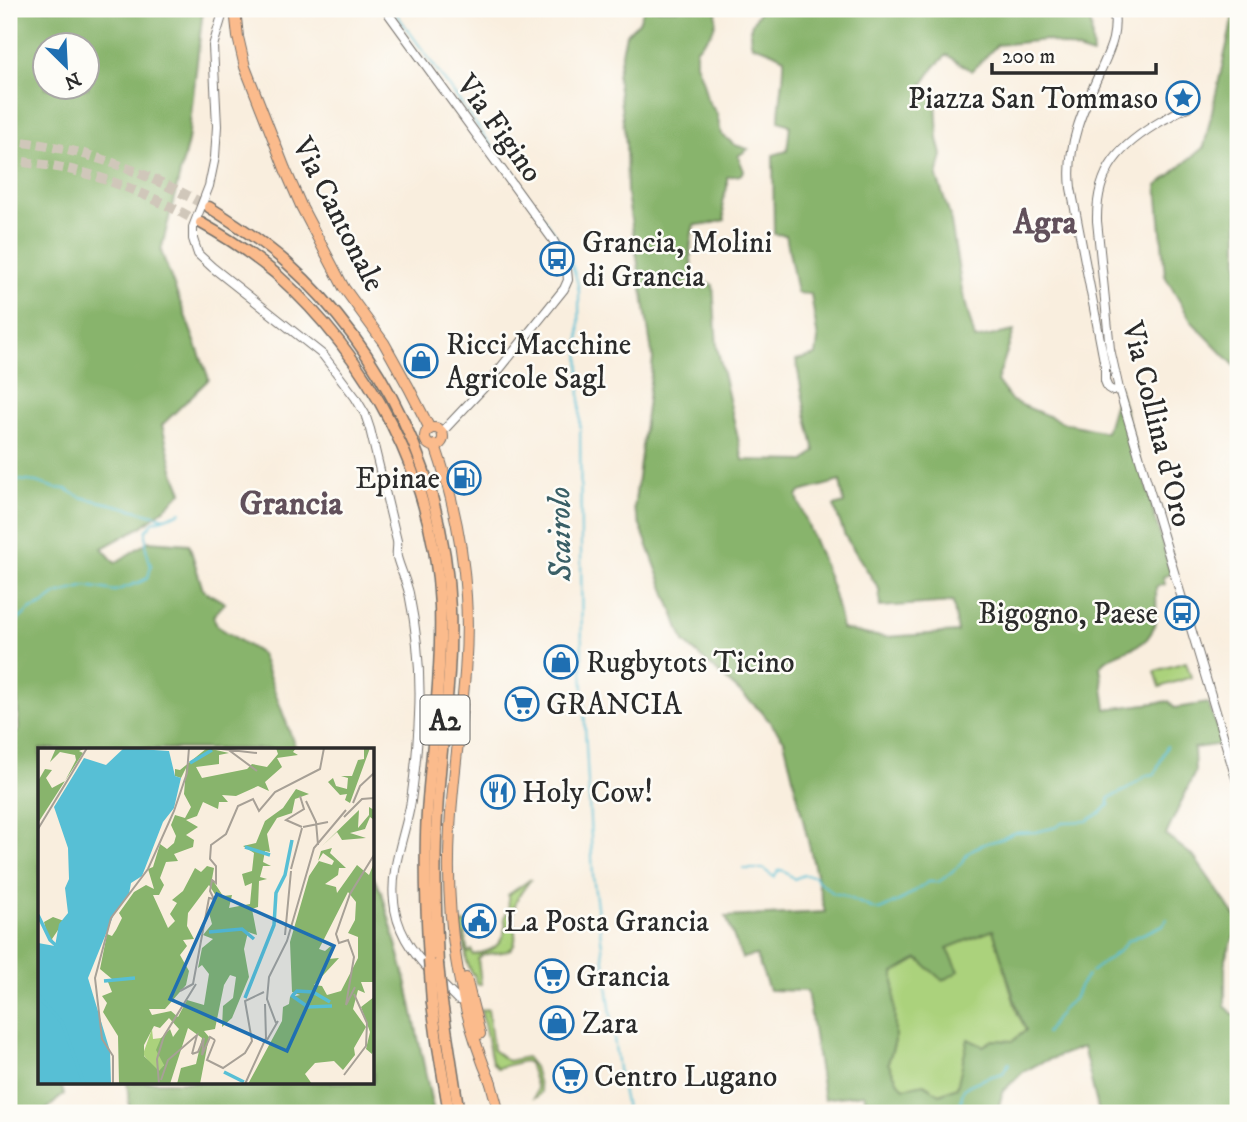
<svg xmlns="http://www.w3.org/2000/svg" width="1247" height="1122" font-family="'IM FELL DW Pica',serif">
<rect width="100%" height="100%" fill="#fdfcf7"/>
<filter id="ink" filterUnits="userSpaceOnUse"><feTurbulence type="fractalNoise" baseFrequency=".0143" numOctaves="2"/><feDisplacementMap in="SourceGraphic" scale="14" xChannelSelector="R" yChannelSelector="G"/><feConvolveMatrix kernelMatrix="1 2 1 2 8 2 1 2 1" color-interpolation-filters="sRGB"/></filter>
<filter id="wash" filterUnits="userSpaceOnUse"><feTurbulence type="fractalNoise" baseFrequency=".00686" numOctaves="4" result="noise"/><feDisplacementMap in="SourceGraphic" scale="28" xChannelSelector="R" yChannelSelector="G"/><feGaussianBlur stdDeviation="1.57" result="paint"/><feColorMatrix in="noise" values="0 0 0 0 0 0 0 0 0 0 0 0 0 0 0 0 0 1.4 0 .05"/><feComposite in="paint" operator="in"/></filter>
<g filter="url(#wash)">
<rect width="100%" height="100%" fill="#f9eede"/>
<g fill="#abd27c" stroke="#6b7e54" stroke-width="2">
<polygon points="1186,662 1191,677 1160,687 1155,671"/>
<path d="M531,879c-8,11 -16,19 -18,34 -1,11 8,31 -4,37 -7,4 -19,3 -27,5l-4,4 3,25h-5l-2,-10h-2l-5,-12 -6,-38 4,-1 3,3 1,4 -4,5 3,18 4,-3 1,5c14,-4 24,-5 30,-19 2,-8 4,-11 1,-18l5,-9 -1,-14z"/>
<polygon points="993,930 1018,1015 1027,1029 1013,1041 993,1040 983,1046 957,1087 940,1094 903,1088 898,1082 888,1063 895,1041 893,973 918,959"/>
<polygon points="488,1009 493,1050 508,1061 526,1057 534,1067 541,1092 537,1097 534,1098 537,1089 529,1063 524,1061 497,1068 492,1062 481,1010"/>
</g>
<g fill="#88b46c" stroke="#5a704c" stroke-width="2" fill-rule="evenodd">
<path d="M9,9h194l-15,132 -27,110 48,128 -47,46 12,48 8,19 -19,18 -22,17 -39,21 13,15 34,-22 40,3 14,46 22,13 -12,13 4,10 44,28 35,95h-256v333h20l4,12 -21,19h-34v-372l10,-11 -2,-39 -8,1zM46,46h42v42h-42z"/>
<path d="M644,9h72c2,19 -6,27 -20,40v14l7,19 4,17 10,15 4,20 14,11 13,4 -10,7 6,15 -4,4 -13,2v11l-5,14 3,18 -15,4 -16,1c-6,20 -4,36 1,55l18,5 4,62 26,113 62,1 10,-10 -9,-37 -10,-54 20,-5 2,-15 -7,-46 -14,-1 -11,-58 -12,-1 -1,-79 14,-4 3,-26 -11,-4c0,-22 6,-40 5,-63l-16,-8 -16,-5c-5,-16 0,-24 10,-36h328l3,46 -47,-15 -49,5 -25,26 -25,-16 -12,11 -12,18 13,16 2,39 4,16 -5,22 13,39 12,74 13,49 39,-8 -17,50 15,20 53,22 41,9 13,-43 52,185 -8,3 2,7 -9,3c0,22 5,49 -21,60 -14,6 -23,7 -35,19l6,43 63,-8 6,7 33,-5 15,41 -29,4 1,24 -29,63 28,22 44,63v8l-13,30v48l8,8h5v99h-139l-16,-66 -43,16 -17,9 -20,19 -6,22h-128l-5,-19 -40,5 -17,-108 -38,-1 -13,-35 -14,3 -16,-41 99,-5 -41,-172 -23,-29 -77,-69 -50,-133 19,-150 -26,-165 -1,-51 -9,-67 9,-42 13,-12zM840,481l4,22 -10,3 11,30 34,53 1,18 73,-5 5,30 -72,5 -17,-2 -27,-6c-7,-45 -29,-89 -45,-132l3,-5zM993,930l26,85 7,15 -13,11 -20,-1 -10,6 -15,-7 -11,48 -17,7 -16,-10 -20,4 -6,-6 -10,-19 7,-22 -1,-68 24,-14 25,22 16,-10 -12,-23z"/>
<polygon points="1235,9 1238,9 1238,369 1191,321 1165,276 1157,186 1204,147"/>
<polygon points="373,877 382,893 406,980 434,1113 130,1113 127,1082 373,1082"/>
</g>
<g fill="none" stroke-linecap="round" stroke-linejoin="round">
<g stroke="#57bfd5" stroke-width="2">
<path d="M393,9l163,226c11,18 20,35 23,56l3,379 11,206 25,193 9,44"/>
<polyline points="9,479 36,482 55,488 66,489 80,497 116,505 165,518 181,512"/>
<polyline points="9,628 31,609 42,605 57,594 86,586 115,591 140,582 148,578 151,566 146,549 146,531 153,522 165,518"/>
<polyline points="743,869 763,869 774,877 778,871 782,870 794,879 804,875 814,876 817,880 833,893 842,895 874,909 880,910 905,898 928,882 938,882 943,879 962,863 968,853 975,848 987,843 1002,839 1013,833 1036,832 1056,827 1064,822 1087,821 1100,813 1109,805 1109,798 1126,790 1147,775 1155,774 1167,746"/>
<polyline points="1091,972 1119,951 1127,941 1163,925 1167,919"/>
<polyline points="1046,1033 1065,1006 1074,999 1079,987 1087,976"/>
<path d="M961,1113c1,-6 -1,-18 3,-24 5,-6 31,-14 39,-16l6,-10"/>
</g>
</g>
</g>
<g filter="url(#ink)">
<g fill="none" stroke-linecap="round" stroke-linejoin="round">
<g stroke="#d0c7ba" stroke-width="10" stroke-dasharray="10 5" stroke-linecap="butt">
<path d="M9,140c28,4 57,8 85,17 41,12 78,30 115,50"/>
<path d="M9,160c14,2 29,4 43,6 53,9 102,31 149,57"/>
</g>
<defs>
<g id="minor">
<path d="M224,9l-11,37 4,80 -2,31 -6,29 -16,41v12l5,15 14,13 111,88 32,42 10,17 5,15 27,112c1,5 -1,11 0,16 3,12 9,23 12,36 8,39 12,82 10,122 -1,29 -4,57 -8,86 -5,32 -21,66 -17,100 2,28 17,50 36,70"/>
<polyline points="385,9 553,240 562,257 567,270 568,280 564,289 490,381 442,432"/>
<path d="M1114,9c3,28 -3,38 -14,63 -17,37 -34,74 -29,116l34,178v15l3,7 5,3 6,-2"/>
<path d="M1188,107c-10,3 -16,9 -25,13 -43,25 -67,49 -66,101l13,128 9,40 119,396"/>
<polyline points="438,980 458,1000 469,1001"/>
</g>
<g id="major">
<polyline points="235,9 238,37 245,67 285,169 302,208 344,288 384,343 409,388 430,429"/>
<circle cx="434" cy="437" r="9"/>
<path d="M435,445c17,49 28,100 31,151 5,77 -12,155 -16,233 -5,86 7,175 41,254"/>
<polyline points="466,978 480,1034"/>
<polyline points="490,1080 499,1113"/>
</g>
<g id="highway">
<path d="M209,207c27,17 53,34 78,56 97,87 158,216 163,346 3,69 -10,138 -13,206 -3,50 -1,100 1,149"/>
<path d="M201,223c25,14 51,31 74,50 94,84 160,205 165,333 2,69 -8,137 -13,206 -3,49 -1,99 2,148"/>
<polyline points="442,1002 459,1113"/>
<polyline points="432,1003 437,1041 449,1113"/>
</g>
</defs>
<use href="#minor" stroke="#736f6a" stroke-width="10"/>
<use href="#major" stroke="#736f6a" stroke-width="12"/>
<use href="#highway" stroke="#736f6a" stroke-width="13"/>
<use href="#minor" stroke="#fff" stroke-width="8"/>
<use href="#major" stroke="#fbbb8c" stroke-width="10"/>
<use href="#highway" stroke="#fbbb8c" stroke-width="10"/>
<defs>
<g id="highway-bridge">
<polyline points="429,960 432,1003"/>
<polyline points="438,964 442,1002"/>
</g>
</defs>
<use href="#highway-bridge" stroke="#736f6a" stroke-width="13" stroke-linecap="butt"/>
<use href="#highway-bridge" stroke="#fbbb8c" stroke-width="10"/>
</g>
</g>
<defs>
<symbol id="sight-ring" viewBox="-11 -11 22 22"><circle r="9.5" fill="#fdfcf7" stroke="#1f6fb2" stroke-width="1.5"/><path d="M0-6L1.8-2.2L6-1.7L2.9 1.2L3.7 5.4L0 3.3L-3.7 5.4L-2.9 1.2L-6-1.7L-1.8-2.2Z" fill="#1f6fb2"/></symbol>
<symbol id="bus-ring" viewBox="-11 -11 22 22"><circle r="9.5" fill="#fdfcf7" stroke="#1f6fb2" stroke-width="1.5"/><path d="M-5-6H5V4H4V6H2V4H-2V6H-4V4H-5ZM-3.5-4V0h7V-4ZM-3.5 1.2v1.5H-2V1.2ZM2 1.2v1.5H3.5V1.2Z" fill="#1f6fb2"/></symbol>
<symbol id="shop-ring" viewBox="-11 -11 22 22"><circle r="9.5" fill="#fdfcf7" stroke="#1f6fb2" stroke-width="1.5"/><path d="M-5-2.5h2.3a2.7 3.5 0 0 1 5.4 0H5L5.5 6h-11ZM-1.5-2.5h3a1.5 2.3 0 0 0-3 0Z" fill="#1f6fb2"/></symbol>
<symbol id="fuel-ring" viewBox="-11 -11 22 22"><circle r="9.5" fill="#fdfcf7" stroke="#1f6fb2" stroke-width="1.5"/><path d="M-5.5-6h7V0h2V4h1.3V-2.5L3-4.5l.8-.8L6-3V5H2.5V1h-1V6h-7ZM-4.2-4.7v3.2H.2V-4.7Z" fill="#1f6fb2"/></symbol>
<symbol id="supermarket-ring" viewBox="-11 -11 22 22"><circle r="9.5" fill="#fdfcf7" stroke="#1f6fb2" stroke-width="1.5"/><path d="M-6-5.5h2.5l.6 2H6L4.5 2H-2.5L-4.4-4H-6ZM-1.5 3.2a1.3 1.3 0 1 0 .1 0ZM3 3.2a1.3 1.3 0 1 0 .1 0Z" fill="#1f6fb2"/></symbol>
<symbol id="restaurant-ring" viewBox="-11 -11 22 22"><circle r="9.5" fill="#fdfcf7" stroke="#1f6fb2" stroke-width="1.5"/><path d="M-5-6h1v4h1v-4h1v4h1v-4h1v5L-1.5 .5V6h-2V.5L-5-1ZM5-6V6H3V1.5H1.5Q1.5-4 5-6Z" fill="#1f6fb2"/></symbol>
<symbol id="civic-ring" viewBox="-11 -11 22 22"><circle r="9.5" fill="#fdfcf7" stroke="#1f6fb2" stroke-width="1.5"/><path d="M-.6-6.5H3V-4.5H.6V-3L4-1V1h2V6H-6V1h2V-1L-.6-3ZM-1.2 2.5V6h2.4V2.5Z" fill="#1f6fb2"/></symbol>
</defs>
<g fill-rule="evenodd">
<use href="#sight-ring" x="1164" y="79" width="38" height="38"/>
<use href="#bus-ring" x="538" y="240" width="38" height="38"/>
<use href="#shop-ring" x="402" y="342" width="38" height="38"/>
<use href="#fuel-ring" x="445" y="459" width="38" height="38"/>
<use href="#bus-ring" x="1163" y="594" width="38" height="38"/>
<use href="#shop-ring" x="542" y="643" width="38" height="38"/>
<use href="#supermarket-ring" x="503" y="685" width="38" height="38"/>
<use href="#restaurant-ring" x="479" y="773" width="38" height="38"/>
<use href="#civic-ring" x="460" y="902" width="38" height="38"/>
<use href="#supermarket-ring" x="533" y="957" width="38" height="38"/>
<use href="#shop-ring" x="538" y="1004" width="38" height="38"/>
<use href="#supermarket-ring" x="551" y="1057" width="38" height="38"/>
</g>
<g text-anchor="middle" stroke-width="5" stroke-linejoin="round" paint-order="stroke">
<rect fill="#fdfcf7" stroke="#6a6a68" stroke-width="2" x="420.5" y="695.5" width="49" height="49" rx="5"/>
<g font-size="28" font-weight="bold" fill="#2b2b2b">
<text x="445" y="730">A2</text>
</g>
<g font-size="30" fill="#2b2b2b" stroke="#fdfcf7" text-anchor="start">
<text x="1158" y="108" text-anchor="end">Piazza San Tommaso</text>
<text x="582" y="252">Grancia, Molini<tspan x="582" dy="34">di Grancia</tspan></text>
<text x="446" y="354">Ricci Macchine<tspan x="446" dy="34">Agricole Sagl</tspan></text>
<text x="440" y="488" text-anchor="end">Epinae</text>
<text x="1158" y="623" text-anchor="end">Bigogno, Paese</text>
<text x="586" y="672">Rugbytots Ticino</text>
<text x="546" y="714">GRANCIA</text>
<text x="522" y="802">Holy Cow!</text>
<text x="504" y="931">La Posta Grancia</text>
<text x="576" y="986">Grancia</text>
<text x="582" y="1033">Zara</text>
<text x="594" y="1086">Centro Lugano</text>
</g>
<g font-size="30" fill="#2b2b2b" stroke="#fdfcf7">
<text transform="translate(500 128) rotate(54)" y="10">Via Figino</text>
<text transform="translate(339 214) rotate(63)" y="10">Via Cantonale</text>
<text transform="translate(1158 424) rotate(76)" y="10">Via Collina d'Oro</text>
</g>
<g font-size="32" font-style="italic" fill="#3a5f66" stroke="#fdfcf7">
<text transform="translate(559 534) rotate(-91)" y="11">Scairolo</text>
</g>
<g font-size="33" font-weight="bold" fill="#61505b" stroke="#fdfcf7">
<text x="1045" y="233">Agra</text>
<text x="291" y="514">Grancia</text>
</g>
</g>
<g transform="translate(38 748)">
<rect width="336" height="336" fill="#f9eede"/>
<path d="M114,281l1,10 8,-1 3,27 -6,9 -15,-20z" fill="#abd27c"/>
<path d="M18,0h30l-7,3 4,2 -45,70v-42l7,-12 7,1 -6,8 6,10 13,-7 11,-21 -1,-5 -15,-3 -10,10zM169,0l22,5 -10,2v9l-23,3 6,11 45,-9 5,-5 15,3 11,-13 -2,-6h20l-3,4 5,3 -21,3 5,9 -17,15 4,9 -11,-5 -22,10 -14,-1 6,7h-9l-1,7 -15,-7 -6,14 -11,4 12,7 -12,8 8,5 -1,7 -19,7 4,7 -12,1 -6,16 4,7 -5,10h-6l15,33 7,-7 -5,-7 7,-11 -5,-3 11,-9 12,-23 6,4 6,-6 7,2 -2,11 11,17 9,-1 -3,13 21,-4 2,-21 -7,3 -3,-12 10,-3 2,-18 -11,-7 13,-3 9,-22 18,-13 13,-19 13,5 -14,5 -3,14 -15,5 -10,16 3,18 -5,-1 -2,11 8,4h-8l-3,11 7,2 -8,2 -1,26 -6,2 5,26 -9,-3 -4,17 5,28 -17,41 -10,9 1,-21 10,-8 3,-21 -6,-2 -6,10 -9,44 -11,2 5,6 -9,47h-23l4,-16 15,-4 6,-26 -14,-10 -18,56h-51l-1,-48 -15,-24 4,-9 -5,-7 10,-4 -4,-10 4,-3 -12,-10 7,-35 5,2 4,-6 6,-12 -3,-5 15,-21 12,-7 8,4 -6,-20 5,-2 7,-23 7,5 7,-6 2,-7 -5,-11 4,-10 10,3 6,-11 -7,-13 2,-26 -5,10 -6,-2v-7l5,1zM171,137l7,11 -7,17 3,11 -9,11 10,4 -11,9 -4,20 4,-3 7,9 -5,31 -17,-5 -9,17 -7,-6 -19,4 -3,-6h16l21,-24 3,-14 -9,-16 7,-9 -4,-6 11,-1 -7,-13 1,-13zM131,270l10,11 -6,8 -3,-8 -9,9 -5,12 8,15 -5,6 -15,-15v-11l10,-19 6,2zM326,0h6l-20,55 -5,-3 2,-6 -7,1 -12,-13 5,-4 3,8 11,3 1,-11 -7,-2h11l6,-16 6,-1zM331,59l5,3v10l-4,-3 -5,12 -15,4 16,5 -24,2 -5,-8 -15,14 37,-36 -1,18 11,-13zM294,100l-2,5 16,15h-7l-1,7 -13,9 11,3 1,6 20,-28 12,10 5,-12v119h-13l4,11 -7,-3 -5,19 13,18 -12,21 1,7 -12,15 -9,-9 -19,2 -10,11 7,10h-64l34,-63 1,-14 6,-3 1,-7 10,-2 -8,-3 -2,-50 19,-66 10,-15 13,4 2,-4 -11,-8 -5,8 3,-10zM310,144l8,10 -1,18 -7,13 10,4v21l-17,33 -14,4 -5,-9 -8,-1 25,-27 -11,1 5,-15 -8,7 -6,-2zM15,169l11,4 -12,18 3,5 -8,-10 -3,-12zM336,249v52l-2,5 -6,-5 4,-17 -9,-25z" fill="#88b46c" fill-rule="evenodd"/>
<path d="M86,0l45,3 6,25 6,2 -7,30 -11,14 -21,54 -11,7 -2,11 -15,20 -26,64 22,73 1,33h-73v-141l17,3 4,-22 9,-11 -3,-25 4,-9 -1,-31 -14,-41 30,-49 22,7z" fill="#57bfd5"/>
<path fill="none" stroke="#57bfd5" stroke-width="3.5" d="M152,15l22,-13M207,99l25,8M0,167l12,25 9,8M171,184l33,-3 12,10M66,233l31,-3M0,247l24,27 22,62M253,247l17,12 24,-1M255,247l4,-4 16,1 17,10M207,250l29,-73 2,-32 9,-18 7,-35M186,324l20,10"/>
<path fill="none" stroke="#a7a096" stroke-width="2" d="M175,0l44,5M188,0l31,23M262,48l4,13 -18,11 16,7M268,53l10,21 2,23M315,55l7,-17 14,-13M306,69l18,-18 12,-1M265,79l25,-5M0,81l49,-81M253,121l11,-41M247,187l6,-64M317,239l-9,18 8,-48 -6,-17 -9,3 -3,-9 14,-40 24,-39M142,243l13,-7 16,-86 5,1 -4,-8 2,-11 4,3v-17l-6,-7 1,-14 15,-11 12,-28 15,-7 6,12 16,-19 45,-23 4,-21M238,275l-9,-24 2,-22 18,-36 27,-93 32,-38M177,292l-8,20 16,8 22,-15 7,-12 -7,-40 19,-9M229,292l11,-19M154,306l6,-2 6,-14 -2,17 8,-18 5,3M306,327l22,-29 1,-23 -13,-29M123,332l7,-20 29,-25 -5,19M75,336v-28l-11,-17 -7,-61 16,-60 37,-49 26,-58 13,-38 2,-25M121,336l-2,-25 7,-23 32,-52M207,336l21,-46 -1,-34"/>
<path fill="#1f6fb2" fill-opacity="0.15" stroke="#1f6fb2" stroke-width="3.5" d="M179,146l117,52 -47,105 -117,-52z"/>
<rect width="336" height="336" fill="none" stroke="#2b2b2b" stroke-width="3.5"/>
</g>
<rect width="1247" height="1122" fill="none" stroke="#fdfcf7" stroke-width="35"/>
<g transform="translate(66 66) rotate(156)"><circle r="33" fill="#fdfcf7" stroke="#a9a8a5" stroke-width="2"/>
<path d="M0-5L12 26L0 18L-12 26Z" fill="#1f6fb2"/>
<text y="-10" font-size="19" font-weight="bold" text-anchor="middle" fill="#2b2b2b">N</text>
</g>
<path d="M992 63v10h164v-10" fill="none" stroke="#2b2b2b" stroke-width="3.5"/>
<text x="1002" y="63" font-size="21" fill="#2b2b2b" stroke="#fdfcf7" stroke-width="5" paint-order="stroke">200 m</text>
</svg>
